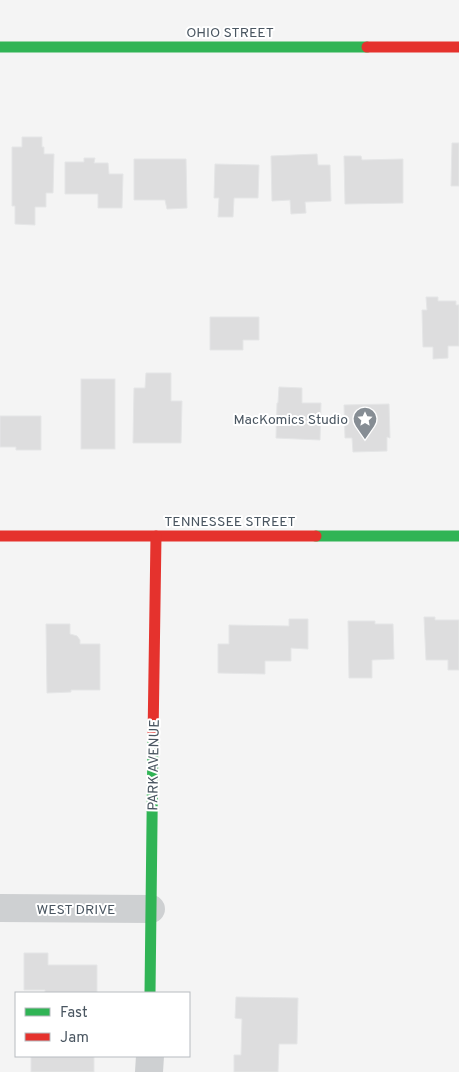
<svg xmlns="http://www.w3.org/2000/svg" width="459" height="1072" font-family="Overpass,sans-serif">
<rect width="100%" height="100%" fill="#f4f4f4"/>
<g fill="#ddddde" stroke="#e5e6e7">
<polygon points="22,137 42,137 42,147 44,147 44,154 54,154 53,193 46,193 46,207 35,207 35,225 15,224 15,206 12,206 12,147 22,147"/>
<polygon points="452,143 459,143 459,186 451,186"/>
<polygon points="317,154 318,165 330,165 331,201 305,202 306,213 291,214 290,200 272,201 271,156"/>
<polygon points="344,156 361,156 362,160 403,159 403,203 345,204"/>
<polygon points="84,158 95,158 94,163 108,163 109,174 123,174 122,208 98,208 98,194 65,194 65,162 84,162"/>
<polygon points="134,159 186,159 187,208 167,209 165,200 134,200"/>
<polygon points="215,164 259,165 258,198 234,198 233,217 218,217 219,198 214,198"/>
<polygon points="426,297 438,297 438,301 456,301 456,305 459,305 459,346 448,346 448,358 433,359 433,347 423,347 422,310 427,310"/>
<polygon points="210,317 259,317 259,340 243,340 243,350 210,350"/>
<polygon points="146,373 171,373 171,401 182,401 181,443 133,443 134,388 145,388"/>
<rect x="81" y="379" width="34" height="70"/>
<polygon points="279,387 302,388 302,403 321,403 320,440 276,438 277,403 278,403"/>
<polygon points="389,404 390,438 387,437 387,451 353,452 352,438 345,438 344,405"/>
<polygon points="0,416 41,416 41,450 16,450 16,447 0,447"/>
<polygon points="424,617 435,617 435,620 459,620 459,670 448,670 448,660 426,660"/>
<polygon points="289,619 308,619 308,649 291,648 291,661 265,661 265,674 218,673 218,644 229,644 229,625 289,626"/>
<polygon points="348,621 375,621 375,624 393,624 394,659 372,660 372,678 349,678"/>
<polygon points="46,624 70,624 70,634 77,636 80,640 80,644 100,644 100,690 71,690 71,692 47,693"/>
<polygon points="24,953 48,953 48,965 97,965 97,993 45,993 45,990 24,990"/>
<polygon points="236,997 298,998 297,1044 279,1044 278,1072 234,1072 234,1055 241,1055 242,1019 235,1018"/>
<rect x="31" y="1056" width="63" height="16"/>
</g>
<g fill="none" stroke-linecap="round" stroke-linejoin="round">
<g stroke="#ced0d2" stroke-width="28">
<polyline points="0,908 151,909"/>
<polyline points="149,1072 150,1056"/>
</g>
<g stroke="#30b455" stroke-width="11">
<polyline points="0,47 367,47"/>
<polyline points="316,536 459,536"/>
<polyline points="150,993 153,738"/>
</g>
<g stroke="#e5322d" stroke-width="11">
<polyline points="367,47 459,47"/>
<polyline points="0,536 316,536"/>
<polyline points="153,738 156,536"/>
</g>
</g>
<defs>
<symbol id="sight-pin" viewBox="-11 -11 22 30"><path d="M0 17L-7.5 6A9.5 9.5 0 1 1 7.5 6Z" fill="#868d94" stroke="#fff"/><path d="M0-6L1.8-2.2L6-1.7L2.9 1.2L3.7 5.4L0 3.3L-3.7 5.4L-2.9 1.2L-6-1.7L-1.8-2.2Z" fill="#fff"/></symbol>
</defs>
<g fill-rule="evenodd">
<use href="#sight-pin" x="351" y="405" width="28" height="38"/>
</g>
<g text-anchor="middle" stroke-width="4" stroke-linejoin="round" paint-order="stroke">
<g font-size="14" fill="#4a5661" stroke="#fff">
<text x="230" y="37">OHIO STREET</text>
<text x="230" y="526">TENNESSEE STREET</text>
<text transform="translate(153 765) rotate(-89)" y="5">PARK AVENUE</text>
<text x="76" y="914">WEST DRIVE</text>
</g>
<g font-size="14" fill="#4a5661" stroke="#fff" text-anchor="end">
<text x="348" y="424">MacKomics Studio</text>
</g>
</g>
<rect x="15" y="992" width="175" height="65" fill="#ffffff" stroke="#b7bbc0"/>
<rect x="25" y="1008" width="25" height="8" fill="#30b455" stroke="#b7bbc0"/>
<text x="60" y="1017" font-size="15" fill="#4a5661">Fast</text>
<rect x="25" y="1033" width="25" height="8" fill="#e5322d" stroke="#b7bbc0"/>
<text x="60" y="1042" font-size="15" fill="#4a5661">Jam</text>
</svg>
